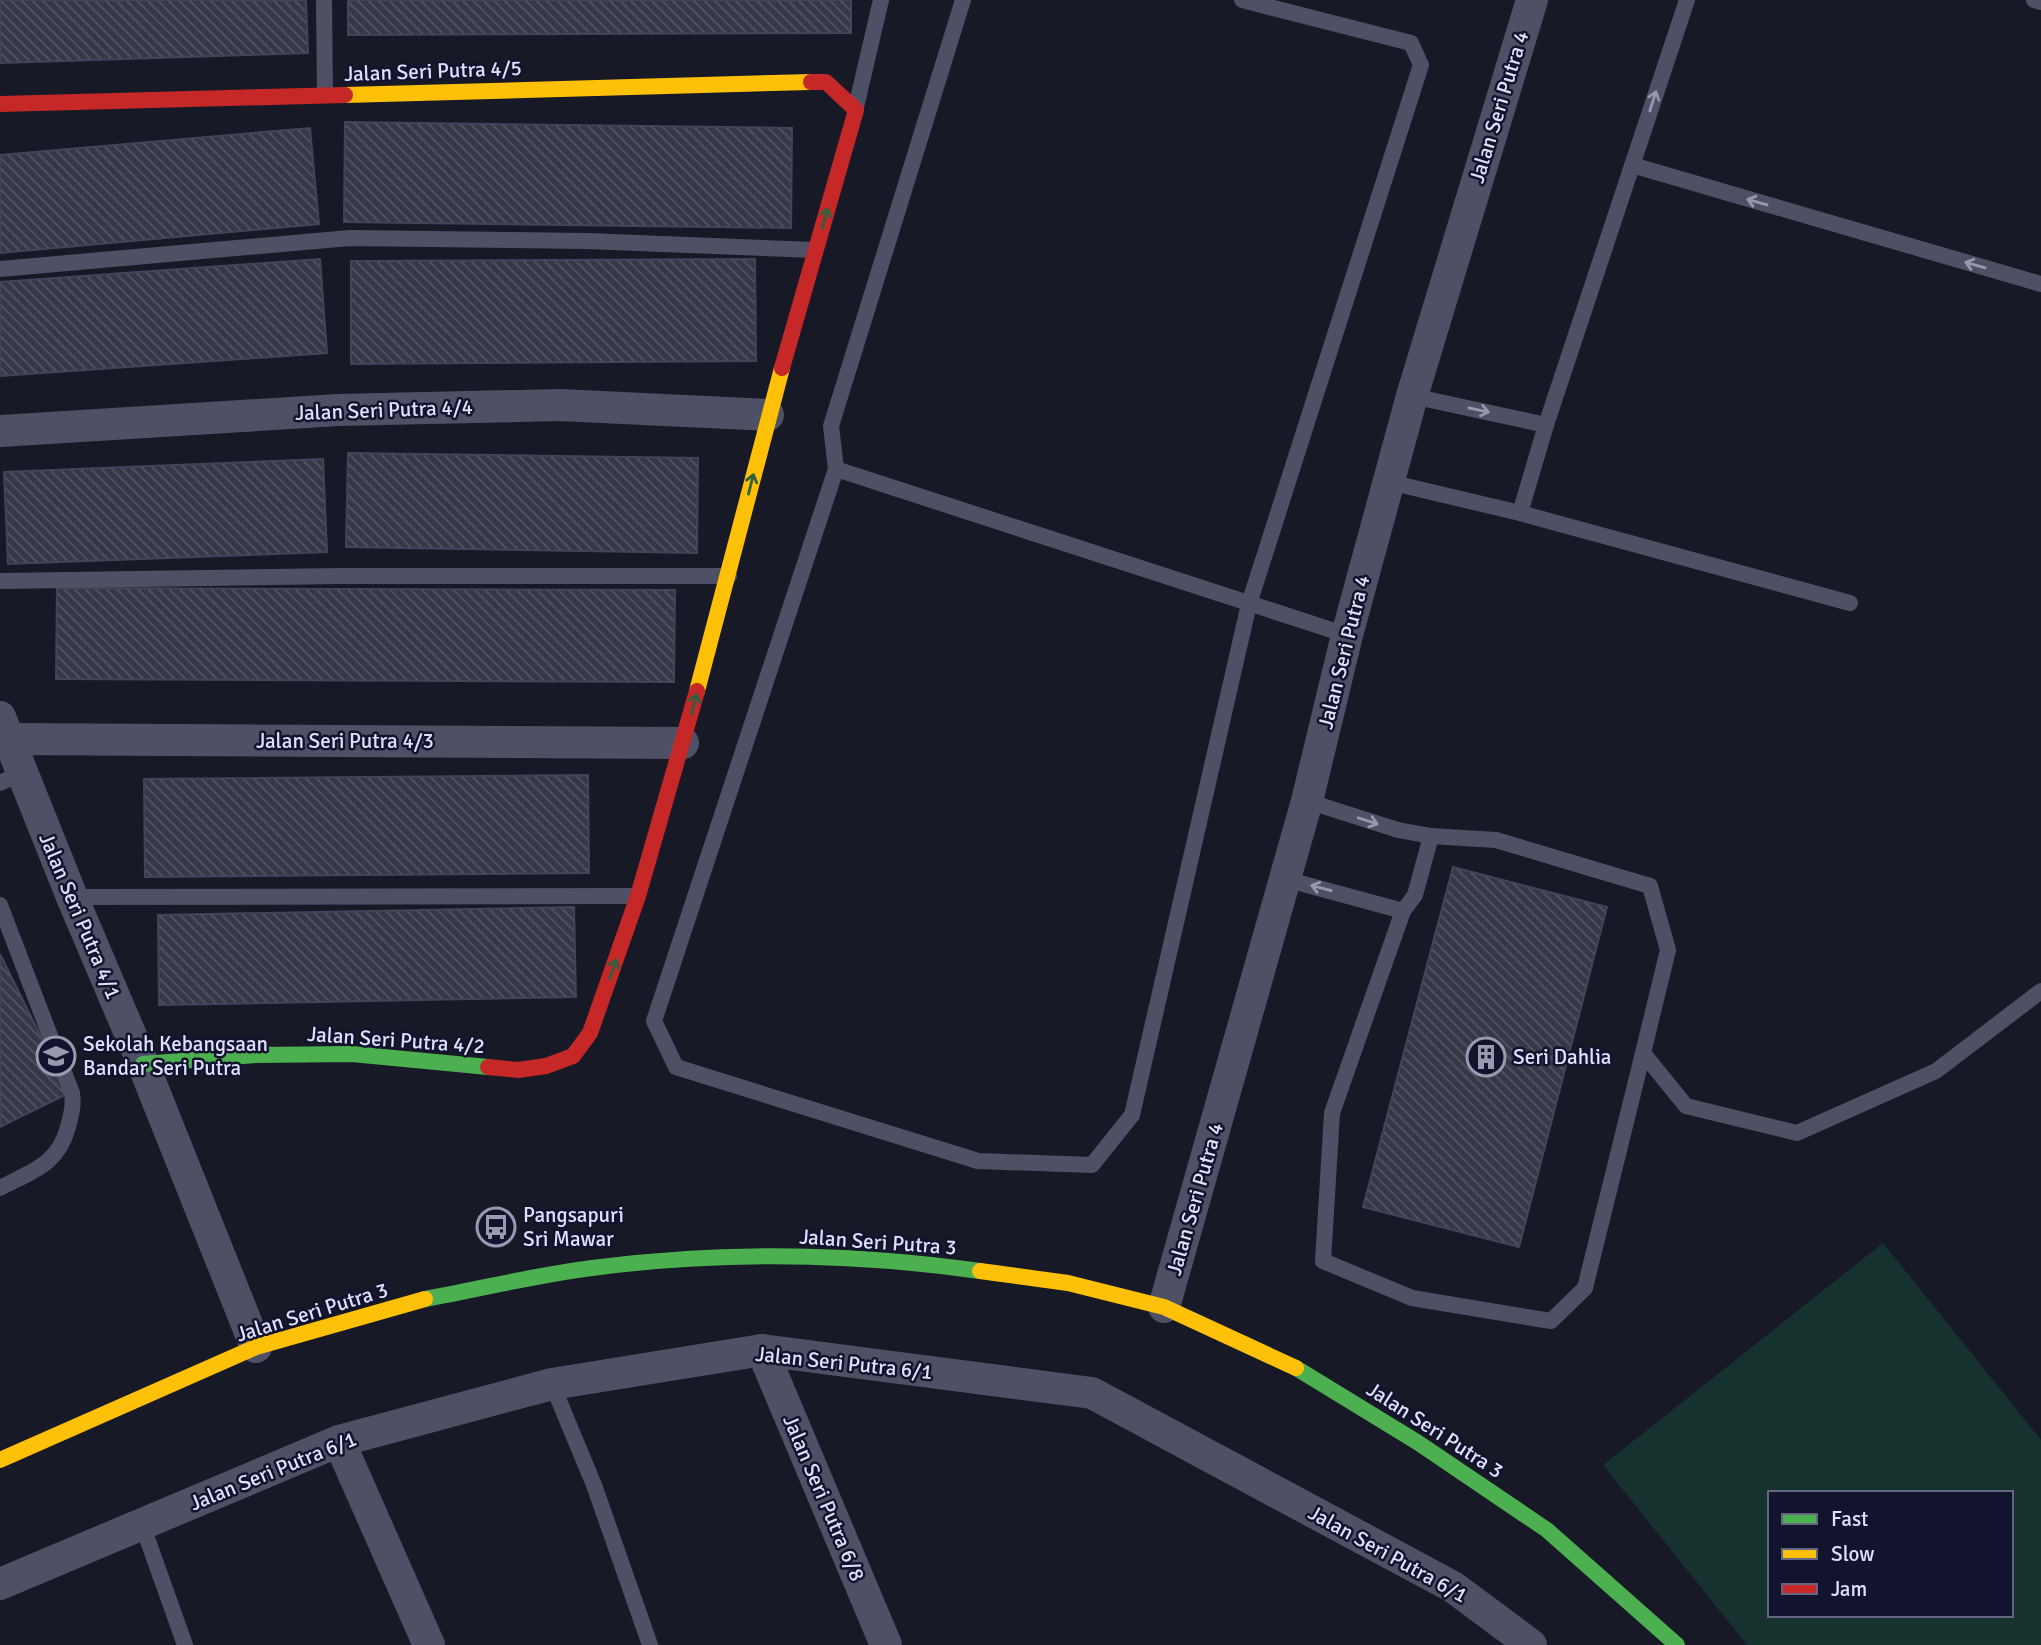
<svg xmlns="http://www.w3.org/2000/svg" width="2041" height="1645" font-family="Signika,sans-serif">
<defs>
<pattern id="building-back-hatch" width="6" height="6" patternUnits="userSpaceOnUse" patternTransform="scale(1.75)"><rect width="6" height="6" fill="#373847"/><path d="M-1 5l2 2M0 0l6 6M5-1l2 2" fill="none" stroke="#545463"/></pattern>
</defs>
<rect width="100%" height="100%" fill="#181926"/>
<path fill="#16322e" fill-rule="evenodd" d="M1883,1243l158,197v205h-294l-144,-180zM1770,1493h241v122h-241z"/>
<g fill="url(#building-back-hatch)" stroke="#444458" stroke-width="2">
<polygon points="0,0 306,0 308,53 0,63"/>
<polygon points="348,0 851,0 851,33 348,35"/>
<polygon points="345,122 792,128 791,228 344,222"/>
<polygon points="310,128 319,224 0,253 0,155"/>
<polygon points="320,259 327,353 0,376 0,282"/>
<polygon points="755,259 756,361 351,364 351,261"/>
<polygon points="348,453 698,458 697,553 346,547"/>
<polygon points="323,459 327,552 8,564 4,472"/>
<polygon points="57,588 675,590 674,682 56,679"/>
<polygon points="588,775 589,873 145,877 144,779"/>
<polygon points="1453,867 1607,907 1519,1247 1363,1207"/>
<polygon points="574,907 576,997 159,1005 158,915"/>
<polygon points="0,954 69,1093 0,1127"/>
</g>
<g fill="none" stroke-linecap="round" stroke-linejoin="round">
<g stroke="#4e5166" stroke-width="16">
<polyline points="324,0 325,95"/>
<polyline points="963,0 831,426 836,469 654,1021 676,1067 978,1161 1092,1165 1132,1115 1249,604 1421,65 1411,43 1242,0"/>
<polyline points="2034,0 2041,2"/>
<polyline points="856,107 881,0"/>
<polyline points="1632,165 2041,284"/>
<polyline points="0,269 350,238 587,241 815,250"/>
<polyline points="1412,396 1546,425"/>
<polyline points="836,469 1347,635"/>
<polyline points="1389,482 1520,513 1850,603"/>
<polyline points="1520,513 1546,425 1687,0"/>
<polyline points="0,581 340,576 729,576"/>
<polyline points="0,783 21,773"/>
<polyline points="1307,801 1398,830 1431,836 1496,840 1650,886 1668,950 1643,1053 1686,1106 1797,1133 1936,1071 2041,991"/>
<polyline points="1431,836 1415,895 1403,911 1332,1113 1323,1261 1412,1298 1551,1321 1585,1288 1643,1053"/>
<polyline points="1285,879 1403,911"/>
<polyline points="72,897 636,896"/>
<path d="M0,905l72,188c2,13 -1,22 -4,34 -10,38 -36,44 -68,61"/>
<polyline points="552,1384 594,1485 650,1645"/>
<polyline points="142,1524 185,1645"/>
</g>
<g stroke="#4e5166" stroke-width="32">
<polyline points="0,431 338,410 560,405 768,415"/>
<polyline points="0,717 72,897 143,1064 256,1347"/>
<polyline points="7,739 683,743"/>
<polyline points="1164,1307 1307,801 1347,635 1412,396 1532,0"/>
<polyline points="762,1350 886,1645"/>
<polyline points="339,1441 429,1645"/>
<polyline points="0,1584 339,1441 552,1384 762,1350 1092,1393 1453,1587 1531,1645"/>
</g>
<g stroke="#4caf50" stroke-width="16">
<polyline points="143,1064 256,1055 352,1054 488,1067"/>
<path d="M425,1299c55,-10 111,-24 167,-31 128,-17 260,-15 388,3"/>
<polyline points="1296,1368 1417,1442 1547,1530 1677,1645"/>
</g>
<g stroke="#ffc107" stroke-width="16">
<polyline points="345,95 811,82"/>
<polyline points="697,691 782,368"/>
<polyline points="980,1271 1068,1283 1164,1307 1296,1368"/>
<polyline points="0,1460 256,1347 425,1299"/>
</g>
<g stroke="#c62828" stroke-width="16">
<polyline points="0,104 345,95"/>
<polyline points="782,368 856,110 826,82 811,82"/>
<polyline points="488,1067 518,1070 546,1066 573,1056 590,1033 638,896 697,691"/>
</g>
</g>
<defs><path id="oneway-shaft" d="M-6 0H5M1.5-3L5.5 0L1.5 3" fill="none" stroke-width="1.6" stroke-linecap="round" stroke-linejoin="round" transform="scale(1.75)"/></defs>
<g stroke="#9698b2">
<use href="#oneway-shaft" transform="translate(1653 101) rotate(-72)"/>
<use href="#oneway-shaft" transform="translate(1757 202) rotate(-164)"/>
<use href="#oneway-shaft" transform="translate(1975 265) rotate(-164)"/>
<use href="#oneway-shaft" transform="translate(1479 410) rotate(12)"/>
<use href="#oneway-shaft" transform="translate(1368 821) rotate(18)"/>
<use href="#oneway-shaft" transform="translate(1321 888) rotate(-165)"/>
</g>
<g stroke="#2f613e">
<use href="#oneway-shaft" transform="translate(825 218) rotate(-74)"/>
<use href="#oneway-shaft" transform="translate(751 484) rotate(-76)"/>
<use href="#oneway-shaft" transform="translate(694 704) rotate(-75)"/>
<use href="#oneway-shaft" transform="translate(613 969) rotate(-71)"/>
</g>
<defs>
<symbol id="school-ring" viewBox="-11 -11 22 22"><circle r="9.5" fill="#12132c" stroke="#999ab2" stroke-width="1.5"/><path d="M0-5L7-2L0 1L-7-2ZM-4 1L0 2.5L4 1V4Q0 6-4 4Z" fill="#999ab2"/></symbol>
<symbol id="building-ring" viewBox="-11 -11 22 22"><circle r="9.5" fill="#12132c" stroke="#999ab2" stroke-width="1.5"/><path d="M-4-6H4V6H1V3H-1V6H-4ZM-2.5-4.3h1.7v1.8h-1.7ZM.8-4.3h1.7v1.8H.8ZM-2.5-1h1.7V.8h-1.7ZM.8-1h1.7V.8H.8Z" fill="#999ab2"/></symbol>
<symbol id="bus-ring" viewBox="-11 -11 22 22"><circle r="9.5" fill="#12132c" stroke="#999ab2" stroke-width="1.5"/><path d="M-5-6H5V4H4V6H2V4H-2V6H-4V4H-5ZM-3.5-4V0h7V-4ZM-3.5 1.2v1.5H-2V1.2ZM2 1.2v1.5H3.5V1.2Z" fill="#999ab2"/></symbol>
</defs>
<g fill-rule="evenodd">
<use href="#school-ring" x="34" y="1034" width="44" height="44"/>
<use href="#building-ring" x="1464" y="1035" width="44" height="44"/>
<use href="#bus-ring" x="474" y="1205" width="44" height="44"/>
</g>
<g text-anchor="middle" stroke-width="5" stroke-linejoin="round" paint-order="stroke">
<g font-size="21" fill="#dee0fe" stroke="#12132c">
<text transform="translate(433 71) rotate(-2)" y="7">Jalan Seri Putra 4/5</text>
<text transform="translate(1499 107) rotate(-73)" y="7">Jalan Seri Putra 4</text>
<text transform="translate(384 410) rotate(-2)" y="7">Jalan Seri Putra 4/4</text>
<text transform="translate(1344 652) rotate(-76)" y="7">Jalan Seri Putra 4</text>
<text x="345" y="748">Jalan Seri Putra 4/3</text>
<text transform="translate(80 916) rotate(67)" y="7">Jalan Seri Putra 4/1</text>
<text transform="translate(396 1040) rotate(4)" y="7">Jalan Seri Putra 4/2</text>
<text transform="translate(1195 1199) rotate(-74)" y="7">Jalan Seri Putra 4</text>
<text transform="translate(878 1242) rotate(4)" y="7">Jalan Seri Putra 3</text>
<text transform="translate(312 1312) rotate(-17)" y="7">Jalan Seri Putra 3</text>
<text transform="translate(844 1363) rotate(6)" y="7">Jalan Seri Putra 6/1</text>
<text transform="translate(1435 1430) rotate(33)" y="7">Jalan Seri Putra 3</text>
<text transform="translate(273 1471) rotate(-22)" y="7">Jalan Seri Putra 6/1</text>
<text transform="translate(824 1498) rotate(67)" y="7">Jalan Seri Putra 6/8</text>
<text transform="translate(1388 1554) rotate(29)" y="7">Jalan Seri Putra 6/1</text>
</g>
<g font-size="21" fill="#dee0fe" stroke="#12132c" text-anchor="start">
<text x="83" y="1051">Sekolah Kebangsaan<tspan x="83" dy="24">Bandar Seri Putra</tspan></text>
<text x="1513" y="1064">Seri Dahlia</text>
<text x="523" y="1222">Pangsapuri<tspan x="523" dy="24">Sri Mawar</tspan></text>
</g>
</g>
<rect x="1768" y="1491" width="245" height="126" fill="#12132c" stroke="#646580" stroke-width="2"/>
<rect x="1782" y="1514" width="35" height="10" fill="#4caf50" stroke="#646580" stroke-width="2"/>
<text x="1831" y="1526" font-size="21" fill="#dee0fe">Fast</text>
<rect x="1782" y="1549" width="35" height="10" fill="#ffc107" stroke="#646580" stroke-width="2"/>
<text x="1831" y="1561" font-size="21" fill="#dee0fe">Slow</text>
<rect x="1782" y="1584" width="35" height="10" fill="#c62828" stroke="#646580" stroke-width="2"/>
<text x="1831" y="1596" font-size="21" fill="#dee0fe">Jam</text>
</svg>
